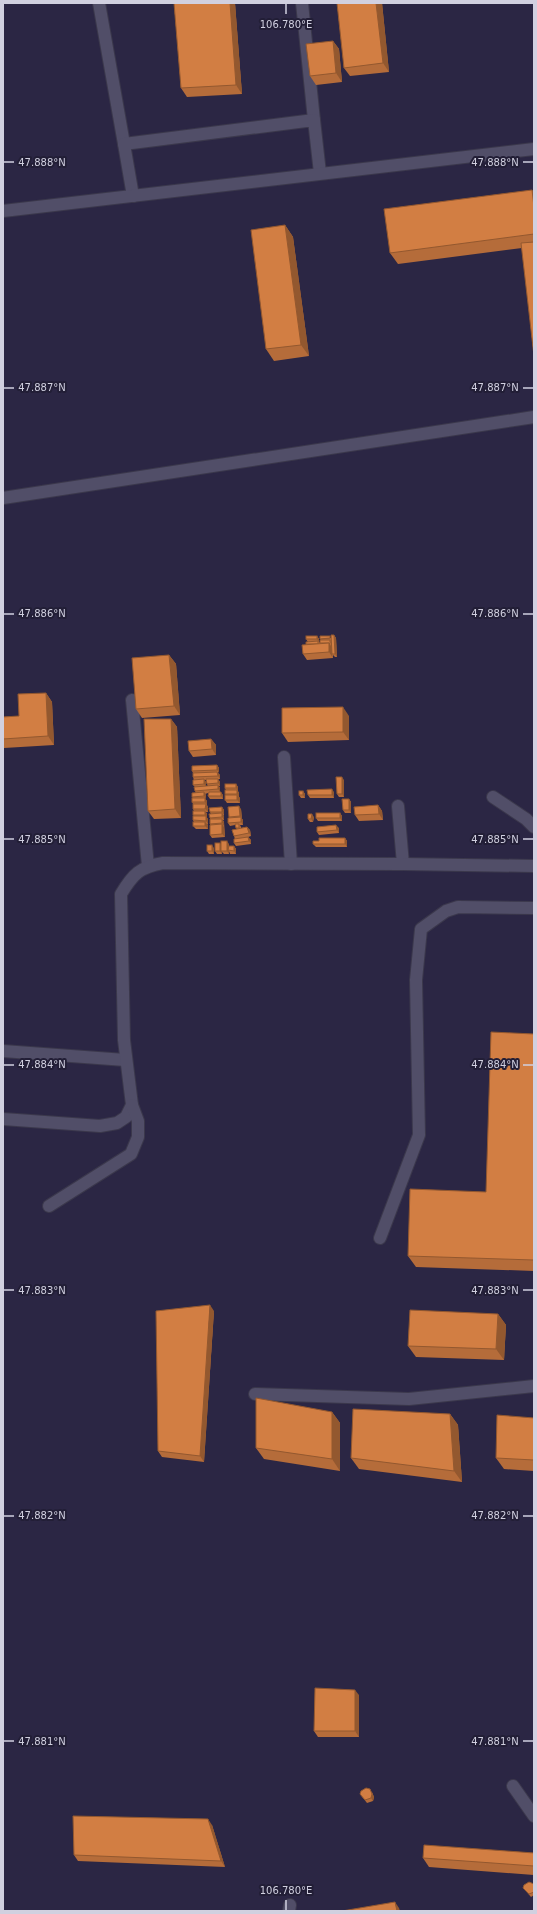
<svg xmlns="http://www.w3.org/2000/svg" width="537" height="1914" font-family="'DejaVu Sans',sans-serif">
<rect width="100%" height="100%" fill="#221e36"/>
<rect fill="#2b2644" x="3" y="3" width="531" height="1908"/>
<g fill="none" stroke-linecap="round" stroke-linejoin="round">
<defs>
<g id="minor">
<polyline points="99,3 124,144"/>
<polyline points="302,3 314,120"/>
<polyline points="133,196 124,144 314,120 320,173"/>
<polyline points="3,211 534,149"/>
<polyline points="3,498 534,417"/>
<polyline points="132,700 148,866"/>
<polyline points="284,757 291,864"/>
<polyline points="493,797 526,819 534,827"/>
<polyline points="398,806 403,864"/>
<polyline points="3,1051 125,1060"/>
<path d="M3,1119l97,7 17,-3 9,-6 6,-12 -8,-65 -3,-146c12,-20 19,-27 42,-31l240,1 131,2"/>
<polyline points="49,1206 131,1154 138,1137 138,1121 132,1105"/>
<polyline points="380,1238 419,1135 416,980 421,929 446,911 458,907 534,908"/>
<polyline points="255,1394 409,1399 534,1386"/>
<polyline points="513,1786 534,1816"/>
<polyline points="289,1911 290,1905"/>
</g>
</defs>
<use href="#minor" stroke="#3b384c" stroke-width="14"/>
<use href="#minor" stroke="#514e68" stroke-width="12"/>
</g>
<g fill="#b56c3a" fill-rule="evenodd">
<polygon points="174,3 235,3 242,94 187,97 181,88"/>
<polygon points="337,3 382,3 389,72 350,76 344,68"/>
<polygon points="333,41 339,49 342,82 316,85 310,76"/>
<polygon points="532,190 534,193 534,356 522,248 398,264 390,253"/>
<polygon points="285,225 293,237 309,356 274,361 266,349"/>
<polygon points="334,635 336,638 337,657 335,657 333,655 333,658 307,660 303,654 306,644 308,642 306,639 317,636 319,639 319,643 321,640 320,639 331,638"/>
<polygon points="169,655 176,664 180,715 142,718 136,709"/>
<polygon points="46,693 52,702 54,745 4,748 3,746 3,717 19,716"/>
<polygon points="349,716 349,740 288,742 282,733"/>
<polygon points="171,719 177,727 181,818 154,819 148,811"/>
<polygon points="211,739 216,745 216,755 193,757 189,751"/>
<path d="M217,765l2,3 -1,5 2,2v4h-2l2,3v4h-1l1,2v4l3,3v4h-13l-2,-3v-3l-3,1 1,1 -1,4 2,2v4l1,2v5h-2l1,2v4l1,1v5h-1l1,1v4h-12l-3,-3 1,-4 -1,-2 1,-4 -1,-1 1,-4 -1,-2v-5l-1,-2 1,-4 -1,-1 4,-4 -1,-2v-4l-2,-2 1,-5 -1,-3v-4l-1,-2zM204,780h2l1,4 1,2h-2v-4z"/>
<polygon points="344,780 344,797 339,797 337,794"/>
<polygon points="236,784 238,787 238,791 239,793 239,797 240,798 240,803 227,803 225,800 226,795 225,794 226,790 225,788"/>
<polygon points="303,791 305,794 305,798 301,798 299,795"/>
<polygon points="334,792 334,798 310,798 308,795"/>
<polygon points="349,799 351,802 351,813 345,813 343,810"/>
<polygon points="378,805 382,811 383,820 359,821 355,815"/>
<polygon points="222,807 224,810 224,815 223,815 224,816 224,820 223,820 224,822 225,837 212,838 210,835 210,818 211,814 210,812"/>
<polygon points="241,809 242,819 243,820 243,825 240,825 241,827 241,828 247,827 250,830 251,836 248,837 251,840 251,844 236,846 234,843 235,839 234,836 237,829 236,828 235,825 230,826 228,823 229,818 229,817"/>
<polygon points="340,813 342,816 342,821 318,821 316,818"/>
<polygon points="314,817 313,822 310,822 308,819"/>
<polygon points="339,828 339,833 319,835 317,832"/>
<polygon points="345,838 347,841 347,847 316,847 313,844"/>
<polygon points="220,843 221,846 229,844 229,846 234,846 236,849 236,854 230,854 229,851 229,854 224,854 222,852 222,854 217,854 215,851"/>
<polygon points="214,848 214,854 209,854 207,851"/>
<polygon points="534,1034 534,1271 416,1267 408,1256 486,1192"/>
<polygon points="214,1311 204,1462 162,1457 158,1451"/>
<polygon points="498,1314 506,1325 504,1360 416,1357 408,1346"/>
<polygon points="332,1412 340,1423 340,1471 264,1459 256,1448"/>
<polygon points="450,1414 458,1425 462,1482 359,1469 351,1458"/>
<polygon points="534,1418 534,1471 504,1469 496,1458"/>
<polygon points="359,1695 359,1737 318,1737 314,1731"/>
<polygon points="372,1792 374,1797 373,1801 367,1803 360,1794"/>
<polygon points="212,1825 225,1867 78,1861 74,1855"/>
<polygon points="534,1853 534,1875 429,1867 423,1858"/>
<polygon points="534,1884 534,1895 531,1897 523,1888"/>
</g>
<g fill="#93582f">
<polygon points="230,3 235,3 242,94 236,85"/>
<polygon points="376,3 382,3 389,72 383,63"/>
<polygon points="333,41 339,49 342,82 336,73"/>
<polygon points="532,190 534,193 534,207"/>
<polygon points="285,225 293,237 309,356 301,345"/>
<polygon points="334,635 336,638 337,657 335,654"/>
<polygon points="317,636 319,639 319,642 317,639"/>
<polygon points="329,643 333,649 332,654 333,658 329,652"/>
<polygon points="169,655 176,664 180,715 174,706"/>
<polygon points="46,693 52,702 54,745 48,736"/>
<polygon points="343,707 349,716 349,740 343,732"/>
<polygon points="171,719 177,727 181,818 175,809"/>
<polygon points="211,739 216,745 216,755 212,749"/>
<polygon points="217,765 219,768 219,773 217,770"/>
<polygon points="217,772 220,775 220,779 218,776"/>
<polygon points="342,777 344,780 344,797 342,794"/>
<polygon points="204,779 206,782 206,787 204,784"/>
<polygon points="218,779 220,782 220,786 218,783"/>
<polygon points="236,784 238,787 238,791 236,788"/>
<polygon points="218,785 220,788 220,792 218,789"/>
<polygon points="332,789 334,792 334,798 332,795"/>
<polygon points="237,790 239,793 239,797 237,794"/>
<polygon points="303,791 305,794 305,798 303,795"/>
<polygon points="204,792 206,795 206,799 204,796"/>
<polygon points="221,792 223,795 223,799 221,796"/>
<polygon points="237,795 240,798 240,803 237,800"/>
<polygon points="205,798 207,801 207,805 205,802"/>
<polygon points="349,799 351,802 351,813 349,810"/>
<polygon points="206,804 208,807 208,812 205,809"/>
<polygon points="378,805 382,811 383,820 379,814"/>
<polygon points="239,806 241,809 242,819 240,816"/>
<polygon points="222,807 224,810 224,815 222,812"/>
<polygon points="205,811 207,814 207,818 205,815"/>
<polygon points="222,813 224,816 224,820 222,817"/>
<polygon points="340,813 342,816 342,821 340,818"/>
<polygon points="312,814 314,817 313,822 311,819"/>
<polygon points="206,816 208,819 208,824 206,821"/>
<polygon points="241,817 243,820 243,825 241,822"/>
<polygon points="222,819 224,822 224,826 222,823"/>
<polygon points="205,822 208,825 208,829 205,826"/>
<polygon points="222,824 224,827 225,837 222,834"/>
<polygon points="336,825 339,828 339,833 337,830"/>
<polygon points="247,827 250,830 251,836 249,833"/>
<polygon points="248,837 251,840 251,844 249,841"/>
<polygon points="345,838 347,841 347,847 345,844"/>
<polygon points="227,841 229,844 229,854 227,851"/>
<polygon points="220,843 222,846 222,854 220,851"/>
<polygon points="212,845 214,848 214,854 212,851"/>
<polygon points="234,846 236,849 236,854 234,851"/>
<polygon points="210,1305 214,1311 204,1462 200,1456"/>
<polygon points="498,1314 506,1325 504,1360 496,1349"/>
<polygon points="332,1412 340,1423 340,1471 332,1459"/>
<polygon points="450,1414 458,1425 462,1482 454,1471"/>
<polygon points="355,1690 359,1695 359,1737 355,1731"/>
<polygon points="370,1789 374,1797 373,1801 371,1798"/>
<polygon points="208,1819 212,1825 225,1867 221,1861"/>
<polygon points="395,1902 399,1908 400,1911 397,1911"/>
</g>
<g fill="#d27e43" stroke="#93582f">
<polygon points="174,3 230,3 236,85 181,88"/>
<polygon points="337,3 376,3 383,63 344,68"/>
<polygon points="333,41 336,73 310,76 306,44"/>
<polygon points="532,190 534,207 534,234 390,253 384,209"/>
<polygon points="285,225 301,345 266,349 251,230"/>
<polygon points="534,242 534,356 521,243"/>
<polygon points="331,635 334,635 335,654 332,654"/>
<rect x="306" y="636" width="11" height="3"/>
<polygon points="320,636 330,636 330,638 320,639"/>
<polygon points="320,640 330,640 330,643 329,644 329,643 320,643"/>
<polygon points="318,641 318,644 306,644 306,642"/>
<polygon points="329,643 329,652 303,654 302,645"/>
<polygon points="169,655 174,706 136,709 132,658"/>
<polygon points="46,693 48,736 3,739 3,717 19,716 18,694"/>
<polygon points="343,707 343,732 282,733 282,708"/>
<polygon points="144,719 171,719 175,809 148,811"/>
<polygon points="211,739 212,749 189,751 188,741"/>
<polygon points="217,765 217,770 192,771 192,766"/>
<polygon points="217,772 218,776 193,777 193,773"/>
<polygon points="336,777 342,777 342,794 337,794"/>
<polygon points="204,779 204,784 193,785 193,780"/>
<polygon points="206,779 218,779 218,783 207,784"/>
<rect x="225" y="784" width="11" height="4"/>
<polygon points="218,785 218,789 195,791 194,787"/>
<polygon points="332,789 332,795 308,795 307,790"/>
<rect x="225" y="790" width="12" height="4"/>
<rect x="299" y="791" width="4" height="4"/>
<polygon points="204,792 204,796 192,797 192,793"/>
<polygon points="209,792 221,792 221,796 208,796"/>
<rect x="225" y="795" width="12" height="5"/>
<rect x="192" y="798" width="13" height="4"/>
<polygon points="342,799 349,799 349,810 343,810"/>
<polygon points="193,804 206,804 205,809 193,809"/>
<polygon points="378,805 379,814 355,815 354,807"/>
<polygon points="239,806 240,816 229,817 228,807"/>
<polygon points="222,807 222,812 210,812 209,808"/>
<rect x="193" y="811" width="12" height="4"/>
<polygon points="222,813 222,817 210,818 209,814"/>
<rect x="316" y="813" width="24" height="5"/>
<polygon points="308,814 312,814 311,819 308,819"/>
<polygon points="193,816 206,816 206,821 193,820"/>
<polygon points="241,817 241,822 228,823 228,818"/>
<polygon points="210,819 222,819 222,823 210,824"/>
<rect x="193" y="822" width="12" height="4"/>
<polygon points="222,824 222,834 210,835 210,825"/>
<polygon points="235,824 239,824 239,828 236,828"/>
<polygon points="336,825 337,830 317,832 317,827"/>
<polygon points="247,827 249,833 234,836 232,830"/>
<polygon points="248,837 249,841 234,843 234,839"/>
<polygon points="319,838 345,838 345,844 313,844 313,841 319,841"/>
<rect x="221" y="841" width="6" height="10"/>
<rect x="215" y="843" width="5" height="8"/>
<rect x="207" y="845" width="5" height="6"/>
<polygon points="229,846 234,846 234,851 228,850"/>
<polygon points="491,1032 534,1034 534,1260 408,1256 410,1189 486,1192"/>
<polygon points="210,1305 200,1456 158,1451 156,1311"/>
<polygon points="410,1310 498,1314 496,1349 408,1346"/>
<polygon points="256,1398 332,1412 332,1459 256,1448"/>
<polygon points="353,1409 450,1414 454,1471 351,1458"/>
<polygon points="497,1415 534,1418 534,1460 496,1458"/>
<polygon points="315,1688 355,1690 355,1731 314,1731"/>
<polygon points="366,1788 370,1789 372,1794 371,1798 365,1800 360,1794 361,1791"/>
<polygon points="73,1816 208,1819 221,1861 74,1855"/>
<polygon points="424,1845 534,1853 534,1866 423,1858"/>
<polygon points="529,1882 534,1884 534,1892 529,1894 523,1888 524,1885"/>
<polygon points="395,1902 397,1911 342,1911"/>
</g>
<path fill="none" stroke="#d1d0e0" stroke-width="1.5" d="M286,4v10M4,162h10M523,162h10M4,388h10M523,388h10M4,614h10M523,614h10M4,839h10M523,839h10M4,1065h10M523,1065h10M4,1290h10M523,1290h10M4,1516h10M523,1516h10M4,1741h10M523,1741h10M286,1900v10"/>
<g font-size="10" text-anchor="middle" fill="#d1d0e0" stroke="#221e36" stroke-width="4" stroke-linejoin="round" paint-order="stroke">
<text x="286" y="28">106.780°E</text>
<text x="42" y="166">47.888°N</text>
<text x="495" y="166">47.888°N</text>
<text x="42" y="391">47.887°N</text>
<text x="495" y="391">47.887°N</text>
<text x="42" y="617">47.886°N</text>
<text x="495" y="617">47.886°N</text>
<text x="42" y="843">47.885°N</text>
<text x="495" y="843">47.885°N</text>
<text x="42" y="1068">47.884°N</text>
<text x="495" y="1068">47.884°N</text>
<text x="42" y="1294">47.883°N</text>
<text x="495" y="1294">47.883°N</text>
<text x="42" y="1519">47.882°N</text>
<text x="495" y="1519">47.882°N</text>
<text x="42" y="1745">47.881°N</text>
<text x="495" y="1745">47.881°N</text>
<text x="286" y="1894">106.780°E</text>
</g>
<rect width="537" height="1914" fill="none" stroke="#d1d0e0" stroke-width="8"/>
</svg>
